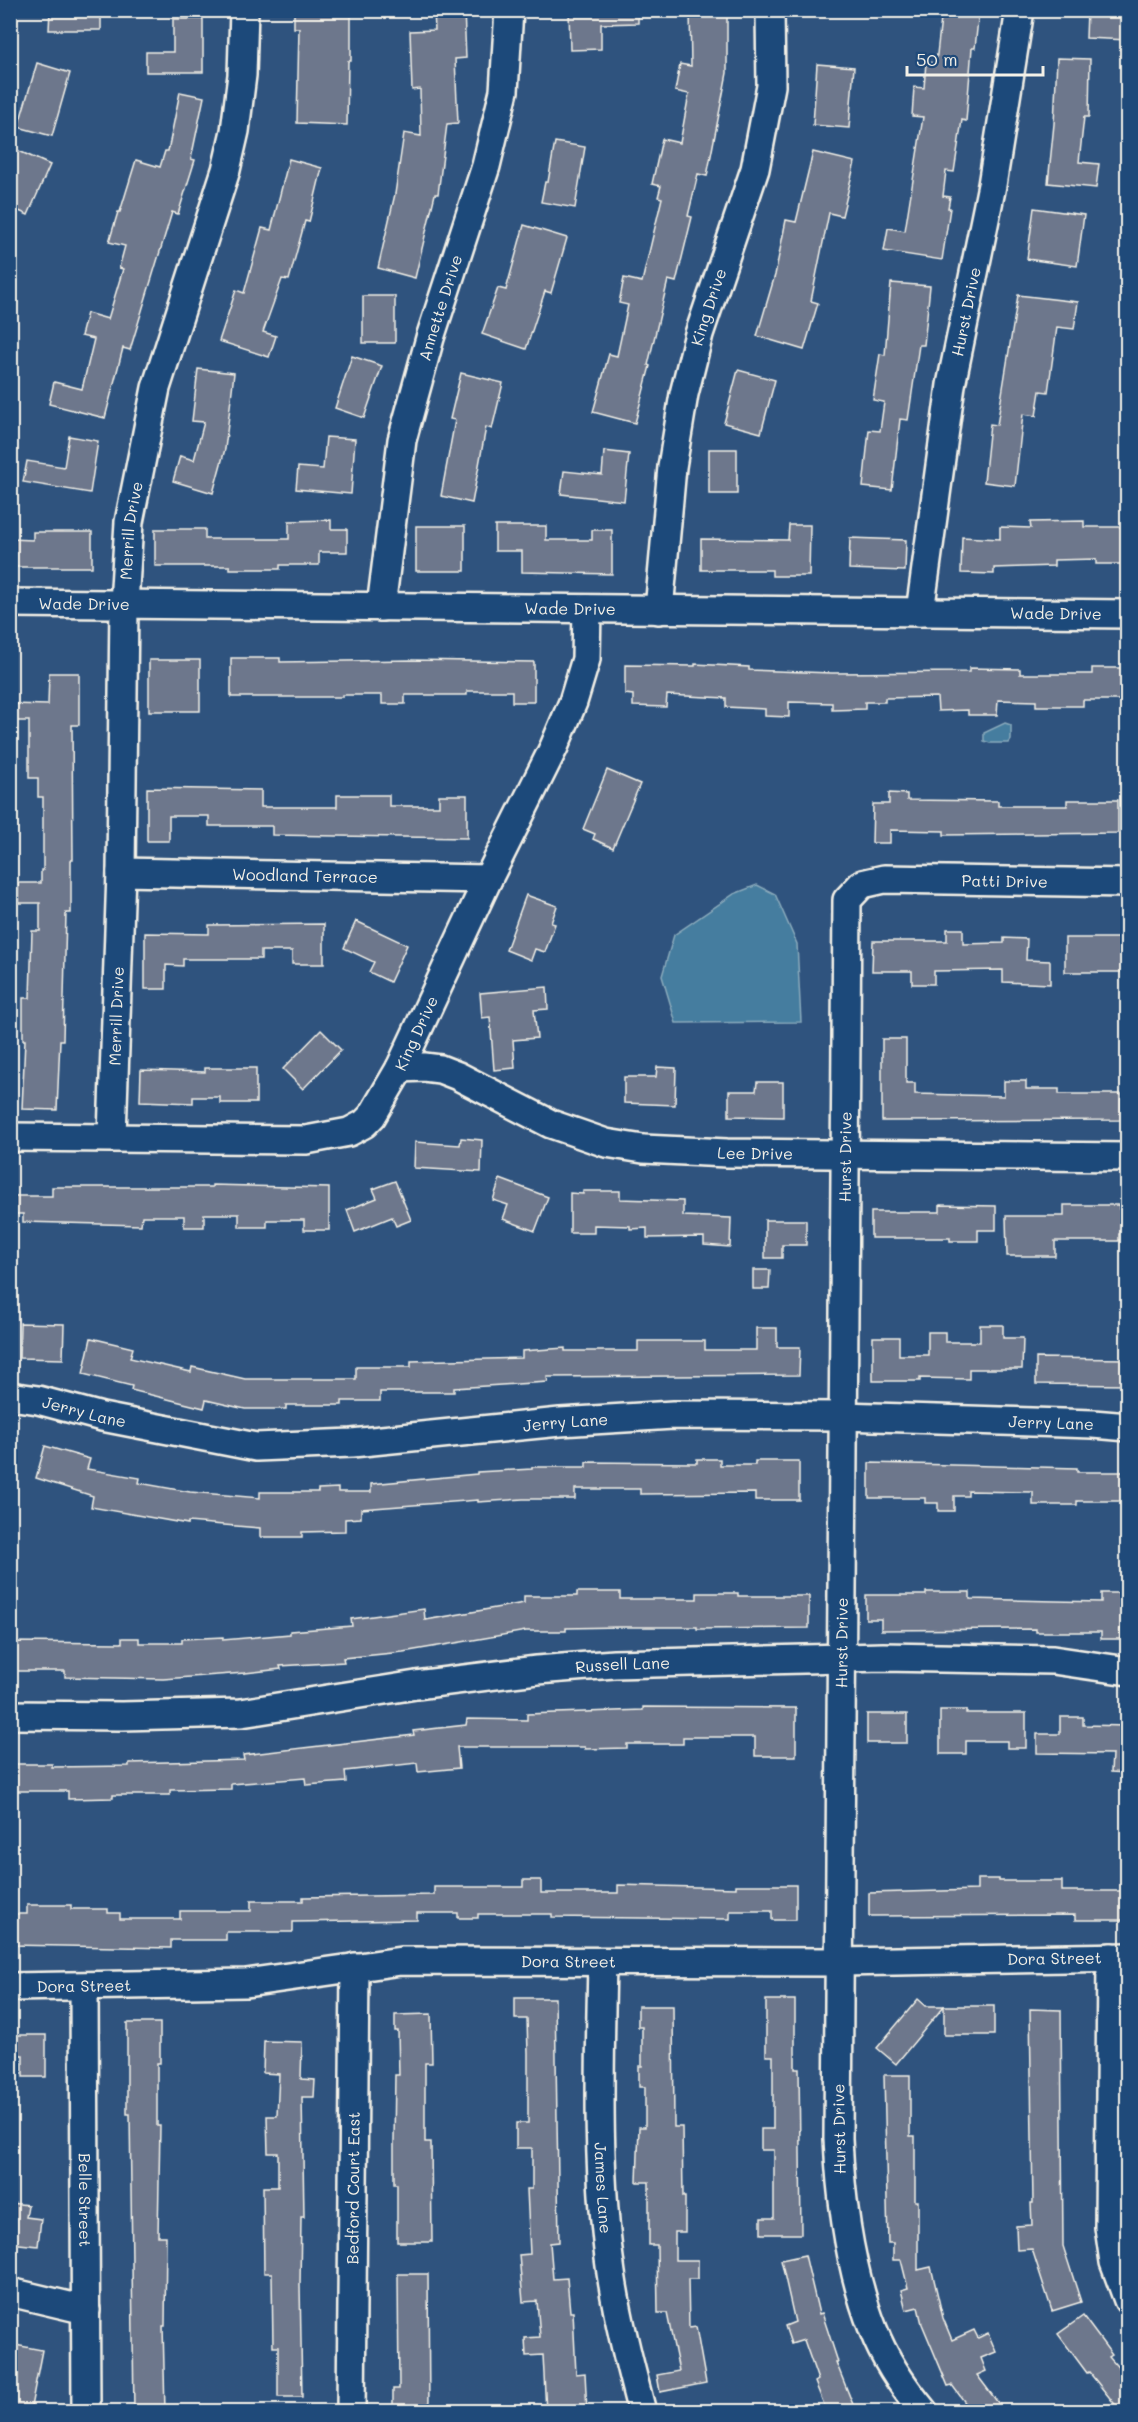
<svg xmlns="http://www.w3.org/2000/svg" width="1138" height="2422" font-family="Mali,sans-serif">
<rect width="100%" height="100%" fill="#2f537e"/>
<filter id="ink" filterUnits="userSpaceOnUse"><feTurbulence type="fractalNoise" baseFrequency=".0167" numOctaves="2"/><feDisplacementMap in="SourceGraphic" scale="12" xChannelSelector="R" yChannelSelector="G"/><feConvolveMatrix kernelMatrix="1 2 1 2 8 2 1 2 1" color-interpolation-filters="sRGB"/></filter>
<g filter="url(#ink)">
<g fill="#457d9f" stroke="#8babbc" stroke-width="1.5">
<polygon points="1005,723 1011,725 1011,740 1009,743 990,743 984,741 984,733"/>
<polygon points="757,885 775,894 797,944 801,1022 676,1023 662,976 674,935 734,894"/>
</g>
<g fill="#6d778c" stroke="#f4f1e8" stroke-width="1.5">
<polygon points="50,10 101,10 101,30 49,30"/>
<polygon points="294,10 351,10 351,61 348,61 347,125 297,123 299,28 294,28"/>
<polygon points="434,10 464,10 466,58 455,59 458,123 447,124 438,194 435,194 415,278 378,268 395,194 404,133 421,136 420,89 412,90 410,31 435,30"/>
<polygon points="569,10 638,10 638,23 601,24 601,49 570,50"/>
<polygon points="690,10 727,10 727,73 707,176 698,174 688,216 692,217 676,282 668,280 648,365 650,366 635,423 593,412 609,354 617,356 628,305 619,303 624,278 642,282 662,198 658,197 661,186 652,184 662,139 680,143 689,94 675,91 680,64 691,66"/>
<polygon points="942,10 979,10 975,48 972,48 966,121 962,120 954,172 946,171 943,196 950,197 948,208 950,208 942,260 884,251 888,228 905,231 923,117 912,116 914,87 924,88 926,62 936,63"/>
<polygon points="1125,10 1128,40 1086,38 1087,11"/>
<polygon points="173,19 203,19 203,72 146,72 146,52 173,52"/>
<polygon points="1057,58 1090,59 1089,117 1084,117 1079,162 1099,164 1096,188 1048,183 1054,124"/>
<polygon points="37,63 70,73 52,136 18,127"/>
<polygon points="817,64 854,67 849,128 813,125"/>
<polygon points="180,92 204,97 191,159 195,160 178,214 172,212 130,350 123,348 105,418 49,404 54,382 82,389 94,339 81,336 87,313 108,319 123,269 119,268 125,246 109,242 118,212 120,212 136,160 160,167 165,151 168,151"/>
<polygon points="555,142 585,147 575,208 541,202 545,182 548,182"/>
<polygon points="10,147 50,165 28,215 10,207"/>
<polygon points="813,152 855,162 842,216 829,213 811,301 818,303 804,350 757,336 775,275 786,220 796,222"/>
<polygon points="289,159 322,168 309,222 305,221 289,280 282,279 263,332 276,336 269,357 219,341 236,290 244,293 262,228 271,230"/>
<polygon points="1034,208 1084,215 1077,266 1027,259"/>
<polygon points="524,225 567,238 551,293 545,291 526,349 482,334 498,288 506,290"/>
<polygon points="891,283 930,286 924,345 919,345 908,420 900,419 892,490 863,487 869,430 880,431 884,402 873,400 880,354 885,355"/>
<polygon points="1018,295 1078,302 1074,329 1057,327 1048,392 1040,391 1036,416 1023,414 1015,486 984,482 990,424 997,425"/>
<rect x="363" y="296" width="32" height="47"/>
<polygon points="352,356 382,366 364,418 335,408"/>
<polygon points="198,369 234,373 225,449 213,493 173,481 180,456 194,460 204,422 192,421"/>
<polygon points="738,370 775,380 761,433 724,423"/>
<polygon points="461,373 503,383 492,429 486,427 472,503 441,496 455,420 450,419"/>
<polygon points="69,436 98,441 90,493 23,482 27,461 64,467"/>
<polygon points="326,437 355,439 351,494 296,489 298,467 323,469"/>
<rect x="709" y="449" width="28" height="45"/>
<polygon points="604,451 629,454 624,501 561,494 564,471 602,475"/>
<polygon points="331,520 331,529 347,529 347,552 319,552 319,565 280,565 280,569 230,569 230,566 155,566 155,529 205,529 205,539 289,539 289,521"/>
<polygon points="1084,521 1084,527 1128,527 1128,564 1096,564 1096,559 1054,560 1054,566 994,568 994,574 961,573 962,537 1000,539 1000,527 1031,528 1030,522"/>
<polygon points="789,525 810,525 809,576 772,576 772,570 701,570 701,539 788,540"/>
<rect x="416" y="526" width="49" height="45"/>
<polygon points="495,526 546,526 546,540 592,540 592,530 612,530 612,574 522,572 522,551 495,551"/>
<polygon points="33,532 92,532 92,567 10,567 10,539 33,540"/>
<polygon points="850,538 906,540 905,571 849,569"/>
<polygon points="231,658 280,658 280,662 412,660 534,662 534,702 512,702 512,691 467,691 467,695 405,695 405,704 382,704 382,695 342,695 342,697 231,697"/>
<rect x="149" y="660" width="51" height="51"/>
<polygon points="695,664 749,667 749,670 832,673 969,672 969,668 1020,669 1020,674 1092,674 1092,668 1128,668 1128,700 1083,700 1083,706 1036,706 1036,701 998,700 997,715 968,715 968,710 938,711 937,697 885,698 885,702 865,702 865,709 832,710 832,703 789,702 789,717 765,716 765,709 726,707 726,698 667,695 666,707 633,706 633,695 625,694 625,665 695,666"/>
<polygon points="49,673 79,673 79,725 72,725 73,860 71,860 71,913 66,913 63,1040 60,1040 57,1110 22,1109 25,1040 23,1040 23,998 30,998 32,931 40,931 40,903 18,903 18,883 41,883 41,870 43,870 43,797 38,797 38,778 29,778 29,721 10,721 10,704 48,705"/>
<polygon points="607,770 640,784 613,848 593,839 595,834 583,829"/>
<polygon points="147,788 261,790 261,807 337,807 337,795 389,795 389,806 439,806 439,795 467,795 467,838 272,835 272,826 209,826 209,816 169,816 169,841 147,841"/>
<polygon points="889,793 907,794 907,800 998,801 998,806 1067,806 1067,800 1118,800 1118,833 944,835 944,831 890,830 890,843 872,843 873,804 889,804"/>
<polygon points="526,895 557,906 551,923 555,924 545,952 535,949 531,960 506,950"/>
<polygon points="356,921 407,945 390,982 369,972 374,962 344,948"/>
<polygon points="324,924 324,964 292,964 292,951 261,951 261,959 183,959 183,966 166,965 166,989 145,989 145,933 209,934 209,925"/>
<polygon points="947,929 963,929 963,944 1004,943 1004,938 1027,939 1026,960 1050,961 1050,984 1003,982 1003,970 934,971 934,984 912,984 912,971 872,971 873,941 947,941"/>
<rect x="1065" y="938" width="57" height="34"/>
<polygon points="547,987 548,1009 534,1010 537,1038 513,1040 515,1068 494,1070 490,1017 482,1018 480,993"/>
<polygon points="321,1030 341,1050 303,1089 283,1069"/>
<polygon points="882,1039 906,1039 906,1083 915,1083 915,1094 1004,1096 1004,1081 1026,1081 1026,1089 1059,1089 1059,1094 1121,1094 1121,1120 882,1121"/>
<polygon points="657,1067 676,1068 675,1105 624,1103 624,1077 656,1077"/>
<polygon points="205,1068 256,1068 256,1103 220,1103 220,1097 193,1097 193,1103 140,1101 141,1070 205,1072"/>
<polygon points="757,1082 783,1082 783,1117 729,1116 729,1091 756,1091"/>
<polygon points="461,1138 482,1140 481,1172 414,1168 415,1142 460,1145"/>
<polygon points="500,1179 548,1197 535,1231 503,1219 508,1205 493,1200"/>
<polygon points="395,1181 411,1220 396,1226 392,1217 355,1232 347,1210 377,1198 373,1189"/>
<polygon points="212,1185 329,1188 329,1230 304,1230 304,1220 267,1220 267,1227 239,1227 239,1214 204,1214 204,1227 184,1227 184,1216 142,1216 141,1225 23,1222 23,1214 10,1214 10,1196 52,1196 52,1187 212,1187"/>
<polygon points="583,1191 620,1191 620,1199 683,1201 683,1216 731,1218 730,1247 704,1245 704,1237 647,1238 647,1228 630,1229 630,1226 594,1225 594,1233 570,1233 570,1193 583,1194"/>
<polygon points="940,1205 996,1206 996,1230 978,1230 978,1241 950,1241 950,1238 871,1238 871,1212 940,1212"/>
<polygon points="1064,1205 1119,1205 1119,1209 1128,1209 1128,1234 1119,1234 1119,1241 1055,1241 1055,1256 1007,1256 1006,1216 1064,1216"/>
<polygon points="765,1220 806,1220 806,1245 782,1245 782,1258 765,1258"/>
<polygon points="753,1270 770,1270 769,1289 753,1289"/>
<polygon points="20,1323 64,1324 63,1359 19,1358"/>
<polygon points="980,1325 1003,1325 1003,1338 1023,1338 1022,1369 969,1369 969,1379 920,1378 920,1381 873,1381 873,1337 899,1337 899,1355 928,1355 928,1332 945,1332 945,1342 980,1342"/>
<polygon points="756,1328 777,1328 777,1347 800,1347 799,1375 547,1377 548,1382 454,1388 454,1392 380,1392 380,1401 342,1401 342,1405 286,1405 286,1409 245,1409 206,1400 204,1408 131,1390 132,1386 83,1374 91,1338 133,1348 130,1358 191,1372 192,1367 245,1379 356,1379 356,1367 411,1367 411,1361 522,1358 522,1351 565,1348 565,1351 638,1351 638,1341 705,1341 705,1350 756,1350"/>
<polygon points="1036,1358 1128,1359 1128,1385 1036,1384"/>
<polygon points="45,1446 90,1459 87,1469 140,1478 139,1483 190,1492 260,1498 260,1492 318,1492 318,1489 338,1488 338,1492 371,1492 371,1484 477,1474 477,1472 532,1469 532,1467 586,1467 586,1462 697,1463 697,1459 720,1459 720,1465 755,1465 755,1461 799,1461 799,1500 755,1500 755,1493 640,1494 640,1489 575,1489 575,1499 523,1499 478,1502 478,1500 361,1509 361,1518 345,1519 345,1531 302,1532 302,1537 260,1537 260,1528 188,1522 188,1524 91,1507 93,1496 36,1478"/>
<polygon points="869,1463 1077,1468 1077,1472 1128,1472 1128,1501 1077,1501 1077,1505 1033,1505 1033,1492 968,1491 968,1496 954,1496 954,1511 938,1511 938,1503 925,1503 925,1498 869,1498"/>
<polygon points="577,1592 620,1592 620,1599 697,1599 697,1593 738,1593 738,1596 809,1596 809,1628 697,1629 697,1627 620,1627 566,1628 566,1631 526,1631 403,1652 343,1658 344,1662 280,1666 281,1669 245,1673 163,1679 65,1677 65,1671 10,1671 10,1642 122,1643 122,1638 139,1638 139,1643 182,1643 182,1639 223,1637 223,1640 290,1634 290,1631 352,1626 351,1619 424,1609 425,1620 524,1603 524,1596 577,1596"/>
<polygon points="926,1592 970,1592 970,1599 1101,1602 1101,1593 1128,1593 1128,1629 1120,1629 1120,1639 1101,1639 1101,1632 1036,1632 1036,1629 881,1630 881,1619 866,1619 866,1595 926,1595"/>
<polygon points="643,1707 796,1708 796,1756 755,1756 755,1737 683,1737 683,1744 627,1744 627,1748 585,1749 585,1747 457,1747 459,1768 418,1772 417,1763 345,1771 346,1782 306,1785 305,1778 231,1784 231,1789 170,1790 170,1795 113,1795 113,1798 68,1799 68,1791 10,1791 10,1764 52,1764 52,1767 129,1766 129,1763 244,1760 243,1755 414,1735 413,1731 466,1725 467,1719 527,1720 527,1714 643,1710"/>
<polygon points="940,1710 966,1710 966,1713 1026,1713 1026,1748 1007,1748 1007,1741 966,1741 966,1754 940,1754"/>
<rect x="867" y="1714" width="40" height="29"/>
<polygon points="1060,1717 1083,1717 1083,1725 1128,1726 1127,1773 1111,1772 1112,1754 1037,1753 1037,1734 1060,1734"/>
<polygon points="977,1879 999,1879 999,1881 1062,1881 1062,1891 1127,1891 1127,1920 1075,1920 1075,1915 869,1916 869,1893 977,1890"/>
<polygon points="523,1880 541,1880 541,1893 618,1893 618,1885 736,1888 736,1885 796,1885 796,1920 772,1920 772,1911 730,1911 730,1919 552,1917 552,1914 478,1914 478,1918 458,1918 458,1913 417,1913 417,1920 293,1922 293,1932 226,1932 226,1940 171,1940 171,1948 10,1945 10,1914 27,1914 27,1905 71,1905 71,1909 108,1909 108,1913 120,1913 120,1919 180,1919 180,1911 251,1911 251,1901 303,1901 303,1897 434,1895 434,1887 523,1887"/>
<polygon points="515,1998 555,1998 559,2242 550,2243 553,2279 567,2278 570,2312 573,2312 576,2374 585,2373 587,2412 546,2412 543,2355 526,2356 525,2338 540,2337 537,2301 523,2302 519,2255 530,2254 527,2189 532,2189 532,2148 516,2148 516,2123 528,2123 528,2053 527,2019 515,2019"/>
<polygon points="918,1999 926,2006 944,2006 896,2064 877,2048"/>
<polygon points="766,2000 795,2000 795,2069 799,2069 801,2234 761,2234 761,2218 774,2218 774,2150 761,2150 761,2129 773,2129 773,2056 766,2056"/>
<polygon points="638,2006 673,2006 674,2127 682,2127 683,2197 685,2197 685,2232 675,2232 675,2260 698,2260 698,2279 688,2279 689,2328 696,2327 706,2383 660,2392 657,2375 679,2371 667,2313 658,2313 657,2245 649,2245 649,2182 637,2182 639,2127 645,2127 645,2087 639,2087 639,2066 642,2066 642,2027 638,2027"/>
<rect x="944" y="2006" width="50" height="29"/>
<polygon points="1030,2009 1061,2010 1063,2246 1081,2302 1052,2311 1032,2249 1017,2250 1016,2226 1032,2225 1031,2203 1033,2203"/>
<polygon points="431,2014 432,2063 425,2063 425,2142 431,2142 432,2242 397,2242 397,2184 394,2184 394,2142 395,2075 399,2075 398,2031 395,2031 395,2015"/>
<polygon points="127,2023 160,2023 160,2063 157,2063 157,2126 160,2126 158,2236 166,2236 165,2326 163,2326 165,2412 134,2412 130,2114 127,2114"/>
<polygon points="11,2035 46,2035 46,2077 23,2077 23,2055 11,2055"/>
<polygon points="264,2041 302,2042 301,2079 315,2080 314,2097 302,2097 304,2217 301,2217 300,2285 302,2397 278,2397 278,2347 273,2347 272,2273 264,2273 263,2187 278,2187 278,2153 268,2153 267,2116 277,2116 279,2074 263,2073"/>
<polygon points="884,2075 910,2075 910,2136 915,2136 915,2201 918,2201 918,2270 931,2267 943,2318 952,2340 974,2330 978,2338 988,2333 996,2352 981,2358 986,2371 977,2375 1005,2412 972,2412 952,2385 948,2386 922,2324 918,2307 906,2310 901,2290 908,2288 901,2260 893,2260 893,2243 888,2243"/>
<polygon points="10,2203 28,2205 26,2217 41,2219 38,2246 10,2243"/>
<polygon points="805,2255 819,2314 822,2313 838,2362 836,2362 856,2412 827,2412 815,2382 818,2380 804,2340 791,2344 785,2326 795,2322 781,2260"/>
<polygon points="398,2274 428,2274 429,2412 393,2412 393,2389 399,2389"/>
<polygon points="1083,2316 1112,2355 1109,2357 1128,2379 1128,2412 1121,2412 1089,2372 1087,2373 1058,2334"/>
<polygon points="10,2344 42,2350 30,2412 10,2412"/>
</g>
<g fill="none" stroke-linecap="round" stroke-linejoin="round">
<defs>
<g id="minor">
<path id="s1" d="M10,603l1118,11"/>
<path id="s2" d="M381,607l21,-167 28,-102 56,-172 18,-75 5,-81"/>
<path id="s3" d="M659,610l13,-143 12,-73 15,-60 56,-165 16,-83 -1,-76"/>
<path id="s4" d="M920,612l31,-227 41,-200 28,-175"/>
<path id="s5" d="M121,872l367,7"/>
<path id="s6" d="M400,1068l24,-1 16,2 18,7 93,48 55,19 37,6 84,4 401,4"/>
<path id="s7" d="M112,1136l9,-264 3,-268 5,-82 27,-134 70,-218 9,-39 7,-56 2,-65"/>
<path id="s8" d="M10,1137l296,3 43,-8 15,-8 8,-8 28,-48 88,-189 66,-132 19,-45 13,-43 1,-50"/>
<path id="s9" d="M10,1396l28,4 64,17 154,30 96,-4 208,-21 113,-7 169,1 251,8 35,3"/>
<path id="s10" d="M10,1715l112,1 119,-3 175,-28 121,-15 77,-6 269,-7 170,3 75,11"/>
<polyline points="1111,1957 1109,2227 1114,2262 1128,2300"/>
<path id="s11" d="M602,1962c-2,103 -6,208 9,311 7,47 19,93 31,139"/>
<path id="s12" d="M10,1987l236,-4 155,-22 438,1 289,-5"/>
<path id="s13" d="M84,1987l2,425"/>
<polyline points="10,2292 86,2310"/>
<path id="s14" d="M351,2412l4,-445"/>
<path id="s15" d="M924,2412c-20,-24 -40,-54 -51,-83 -23,-59 -32,-126 -35,-190l9,-1239 15,-16 22,-5 244,4"/>
</g>
</defs>
<use href="#minor" stroke="#f4f1e8" stroke-width="32"/>
<use href="#minor" stroke="#1f4a7a" stroke-width="27"/>
</g>
</g>
<g text-anchor="middle" stroke-width="6" stroke-linejoin="round" paint-order="stroke">
<g font-size="16" fill="#f4f1e8" stroke="#1f4a7a">
<text dy="6" stroke="none"><textPath href="#s2" startOffset="306">Annette Drive</textPath></text>
<text dy="6" stroke="none"><textPath href="#s3" startOffset="308">King Drive</textPath></text>
<text dy="6" stroke="none"><textPath href="#s4" startOffset="304">Hurst Drive</textPath></text>
<text dy="6" stroke="none"><textPath href="#s7" startOffset="606">Merrill Drive</textPath></text>
<text dy="6" stroke="none"><textPath href="#s1" startOffset="74">Wade Drive</textPath></text>
<text dy="6" stroke="none"><textPath href="#s1" startOffset="560">Wade Drive</textPath></text>
<text dy="6" stroke="none"><textPath href="#s1" startOffset="1046">Wade Drive</textPath></text>
<text dy="6" stroke="none"><textPath href="#s5" startOffset="184">Woodland Terrace</textPath></text>
<text dy="6" stroke="none"><textPath href="#s15" startOffset="1696">Patti Drive</textPath></text>
<text dy="6" stroke="none"><textPath href="#s7" startOffset="120">Merrill Drive</textPath></text>
<text dy="6" stroke="none"><textPath href="#s8" startOffset="462">King Drive</textPath></text>
<text dy="6" stroke="none"><textPath href="#s6" startOffset="372">Lee Drive</textPath></text>
<text dy="6" stroke="none"><textPath href="#s15" startOffset="1274">Hurst Drive</textPath></text>
<text dy="6" stroke="none"><textPath href="#s9" startOffset="76">Jerry Lane</textPath></text>
<text dy="6" stroke="none"><textPath href="#s9" startOffset="562">Jerry Lane</textPath></text>
<text dy="6" stroke="none"><textPath href="#s9" startOffset="1048">Jerry Lane</textPath></text>
<text dy="6" stroke="none"><textPath href="#s15" startOffset="788">Hurst Drive</textPath></text>
<text dy="6" stroke="none"><textPath href="#s10" startOffset="616">Russell Lane</textPath></text>
<text dy="6" stroke="none"><textPath href="#s12" startOffset="1046">Dora Street</textPath></text>
<text dy="6" stroke="none"><textPath href="#s12" startOffset="560">Dora Street</textPath></text>
<text dy="6" stroke="none"><textPath href="#s12" startOffset="74">Dora Street</textPath></text>
<text transform="translate(839 2129) rotate(-91)" y="6">Hurst Drive</text>
<text dy="6" stroke="none"><textPath href="#s14" startOffset="224">Bedford Court East</textPath></text>
<text dy="6" stroke="none"><textPath href="#s11" startOffset="226">James Lane</textPath></text>
<text dy="6" stroke="none"><textPath href="#s13" startOffset="213">Belle Street</textPath></text>
</g>
</g>
<rect width="1138" height="2422" fill="none" stroke="#1f4a7a" stroke-width="36"/>
<rect x="18" y="18" width="1102" height="2386" fill="none" stroke="#f4f1e8" stroke-width="2" filter="url(#ink)"/>
<path d="M907 66v9h136v-9" fill="none" stroke="#f4f1e8" stroke-width="3"/>
<text x="916" y="66" font-size="18" fill="#f4f1e8" stroke="#1f4a7a" stroke-width="4.5" paint-order="stroke">50 m</text>
</svg>
